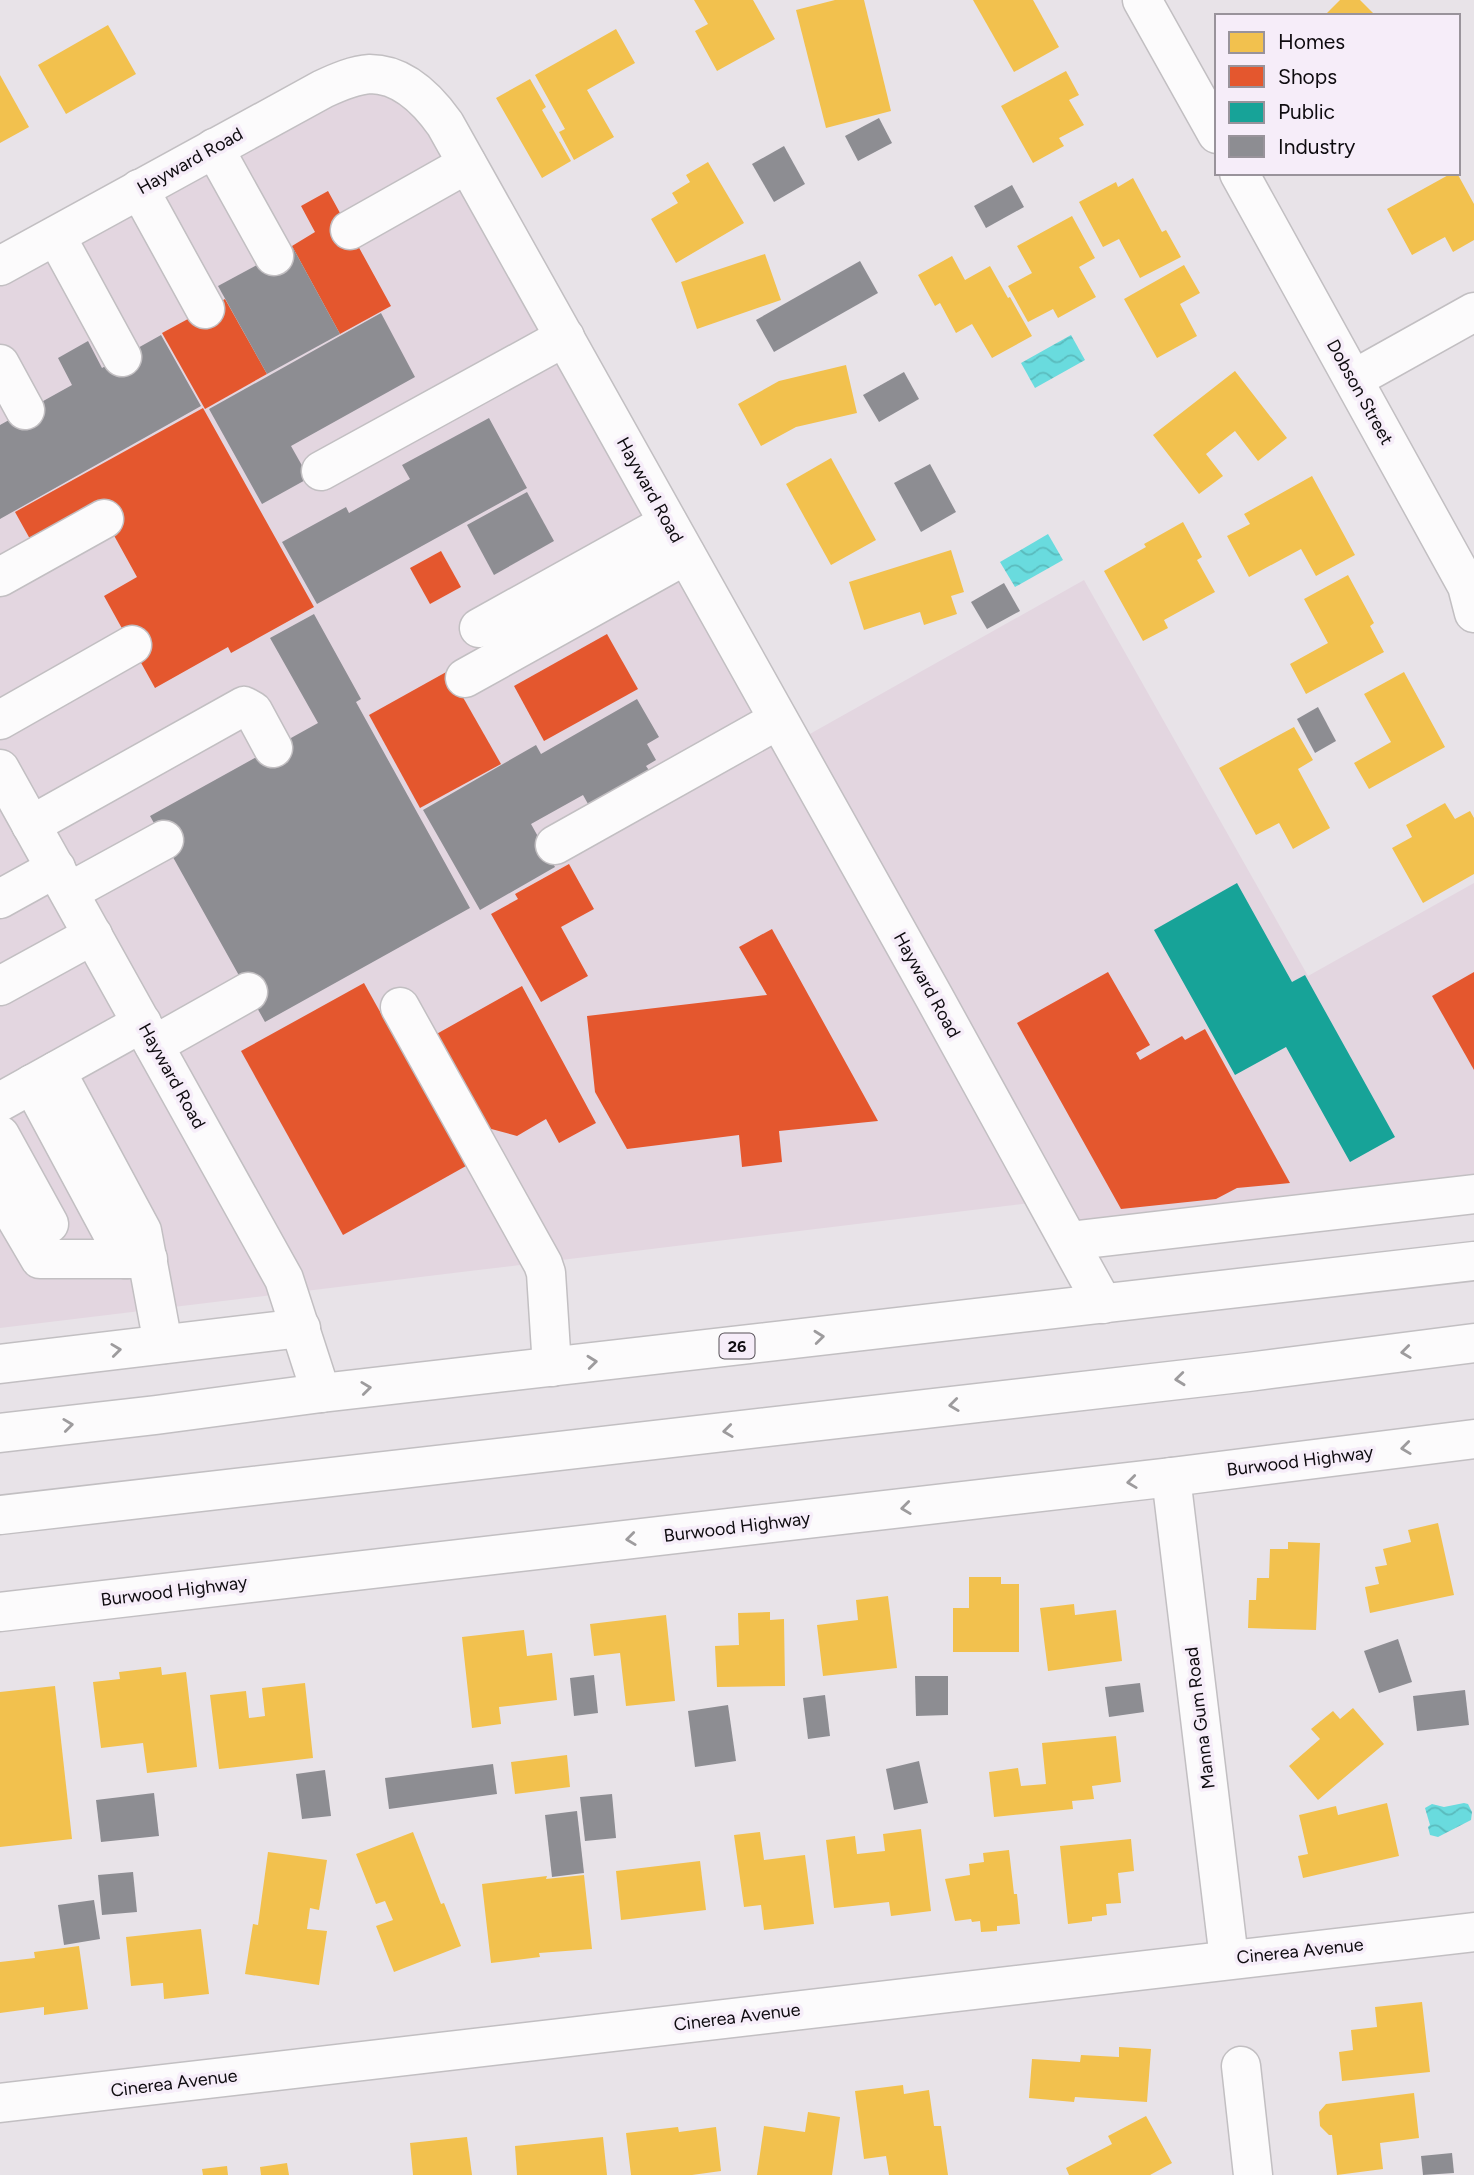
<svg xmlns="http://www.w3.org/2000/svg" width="1474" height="2175" font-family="Figtree,sans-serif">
<defs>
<pattern id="water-waves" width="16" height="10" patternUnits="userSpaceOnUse" patternTransform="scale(1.75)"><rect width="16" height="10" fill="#69dbde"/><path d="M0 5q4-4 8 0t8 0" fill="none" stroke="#5abbbd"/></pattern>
</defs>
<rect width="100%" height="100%" fill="#e8e3e8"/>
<polygon fill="#e3d6e0" points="323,89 413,89 792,744 1084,580 1308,976 1474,883 1474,1194 1069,1241 1047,1201 0,1328 0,266"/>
<g fill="url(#water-waves)">
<polygon points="1071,335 1085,360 1035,388 1021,363"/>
<polygon points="1048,534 1063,560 1015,587 1000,562"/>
<polygon points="1464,1803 1468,1804 1472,1812 1471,1820 1438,1837 1430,1835 1428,1827 1430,1825 1425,1808 1432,1804 1444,1807"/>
</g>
<g fill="#f2c14e">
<polygon points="694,0 753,0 775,39 717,71 695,31 708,24"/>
<polygon points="835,0 864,0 891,111 826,128 796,10"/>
<polygon points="973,0 1033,0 1059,47 1014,72"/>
<polygon points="1340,0 1360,0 1376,16 1324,16"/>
<polygon points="108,25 136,74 66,114 38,65"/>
<polygon points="616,29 635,63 587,90 614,137 574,160 559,132 565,129 535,75"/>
<polygon points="1066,71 1079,95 1069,100 1084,125 1059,138 1064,146 1033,163 1001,106"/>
<polygon points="0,75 29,127 0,143"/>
<polygon points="530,79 546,107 542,110 571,161 542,178 496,98"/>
<polygon points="708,162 744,223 676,263 651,219 678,203 672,193 690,182 686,175"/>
<polygon points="1452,173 1457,173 1474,204 1474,240 1453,252 1445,237 1412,255 1387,209"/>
<polygon points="1133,178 1162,232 1166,230 1181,257 1140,278 1119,239 1103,247 1079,202 1116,182 1118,187"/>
<polygon points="1072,216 1095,258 1079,267 1096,297 1058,318 1053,309 1028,322 1008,286 1032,273 1017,246"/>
<polygon points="765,254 781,300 697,329 681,282"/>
<polygon points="952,256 965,280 990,266 1008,298 1010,297 1032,336 992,358 972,324 956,333 940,303 935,306 918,275"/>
<polygon points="1184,265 1200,293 1180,304 1197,336 1157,358 1124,299"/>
<polygon points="846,365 857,413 796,427 761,446 738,404 779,381"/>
<polygon points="1235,371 1287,438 1258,461 1235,431 1206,454 1223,476 1199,494 1153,435"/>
<polygon points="831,458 876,540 831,565 786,484"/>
<polygon points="1312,476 1355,555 1316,576 1301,549 1249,577 1227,536 1250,524 1244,514"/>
<polygon points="1183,522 1202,557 1197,560 1215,592 1164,620 1168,628 1143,641 1104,571 1146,547 1144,544"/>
<polygon points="951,550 964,592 951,596 957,614 924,625 920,612 864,630 849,582"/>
<polygon points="1348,575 1374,623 1370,626 1384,652 1306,694 1290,664 1328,643 1304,599"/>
<polygon points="1404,672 1445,747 1369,789 1354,763 1391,742 1364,694"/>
<polygon points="1294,727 1313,760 1298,769 1330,828 1293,849 1279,823 1256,835 1219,768"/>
<polygon points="1445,803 1455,819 1470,811 1474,818 1474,874 1423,903 1392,848 1412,837 1406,825"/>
<polygon points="1438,1523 1454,1595 1370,1613 1365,1587 1379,1584 1375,1567 1387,1565 1383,1549 1411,1542 1408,1530"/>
<polygon points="1288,1542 1320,1543 1316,1630 1248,1628 1249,1600 1256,1600 1257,1578 1269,1578 1270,1549 1288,1549"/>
<polygon points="969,1577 1001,1577 1001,1584 1019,1584 1019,1652 953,1652 953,1608 969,1608"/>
<polygon points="888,1596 897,1668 823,1676 817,1625 858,1620 856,1600"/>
<polygon points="1074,1604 1075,1615 1116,1610 1122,1661 1048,1671 1040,1608"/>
<polygon points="770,1612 770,1620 784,1619 785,1686 717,1687 715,1646 739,1645 738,1613"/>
<polygon points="666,1615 675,1701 626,1706 620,1653 594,1656 590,1624"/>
<polygon points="524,1630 527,1656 552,1653 557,1700 499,1707 501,1724 472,1728 462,1637"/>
<polygon points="161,1667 162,1675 186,1672 197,1767 147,1773 143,1743 101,1748 93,1682 120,1679 119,1672"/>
<polygon points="305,1683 313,1758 219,1769 210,1695 246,1691 249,1718 265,1716 262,1688"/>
<polygon points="55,1686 72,1839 0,1847 0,1692"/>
<polygon points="1353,1708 1384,1744 1318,1800 1289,1766 1320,1739 1311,1729 1333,1711 1340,1719"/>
<polygon points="1116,1736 1121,1782 1092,1786 1094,1799 1072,1801 1073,1809 994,1817 989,1772 1018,1768 1021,1786 1046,1784 1042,1743"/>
<polygon points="567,1755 570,1787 515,1794 511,1762"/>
<polygon points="1387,1803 1399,1856 1303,1878 1298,1856 1308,1854 1299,1815 1336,1806 1338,1815"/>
<polygon points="921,1829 931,1911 891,1916 889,1902 834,1908 826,1840 855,1836 857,1854 885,1851 883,1834"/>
<polygon points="413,1832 441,1904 444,1903 461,1946 394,1972 376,1926 393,1920 385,1901 376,1904 356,1854"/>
<polygon points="760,1832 764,1860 805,1855 814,1924 764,1930 761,1905 744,1907 734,1835"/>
<polygon points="1131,1839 1134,1871 1118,1873 1121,1903 1106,1904 1107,1915 1092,1917 1092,1921 1068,1924 1060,1846"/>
<polygon points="1009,1850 1014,1894 1017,1894 1020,1924 997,1926 997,1931 981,1932 980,1921 972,1922 971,1919 955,1921 945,1879 970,1875 969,1864 984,1862 983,1853"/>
<polygon points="268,1852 327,1860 319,1910 310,1908 307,1929 327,1931 319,1985 245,1974 253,1924 258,1925"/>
<polygon points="700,1861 706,1910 621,1920 616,1871"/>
<polygon points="584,1875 592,1949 539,1953 540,1957 491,1963 482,1884 547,1876 546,1879"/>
<polygon points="201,1929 209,1994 164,1999 163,1983 131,1986 126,1937"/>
<polygon points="79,1946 88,2009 44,2015 44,2007 0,2013 0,1962 35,1958 34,1952"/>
<polygon points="1422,2002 1430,2072 1342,2081 1339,2052 1353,2050 1351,2030 1377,2027 1375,2007"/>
<polygon points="1119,2047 1151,2049 1147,2102 1075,2097 1074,2102 1029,2098 1032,2059 1080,2062 1081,2055 1119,2057"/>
<polygon points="903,2085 904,2094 929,2090 934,2126 941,2126 948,2175 889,2175 886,2156 864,2159 855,2091"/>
<polygon points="1414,2093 1419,2138 1380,2143 1383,2169 1337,2175 1332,2135 1329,2135 1320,2126 1319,2112 1326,2104"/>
<polygon points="808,2112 840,2117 832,2175 757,2175 764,2126 805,2132"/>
<polygon points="1146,2116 1172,2163 1150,2175 1069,2175 1066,2168 1112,2144 1108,2136"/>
<polygon points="678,2127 679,2132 716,2127 721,2171 692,2175 631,2175 626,2133"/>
<polygon points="467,2137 472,2175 413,2175 410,2143"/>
<polygon points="603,2137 607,2175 517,2175 515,2146"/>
<polygon points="287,2163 289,2175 261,2175 260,2167"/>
<polygon points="227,2166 228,2175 203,2175 202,2169"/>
</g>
<g fill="#e4572e">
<polygon points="328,191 391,306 340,334 292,246 315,232 301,206"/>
<polygon points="225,299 267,374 205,409 162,333"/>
<polygon points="203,408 314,607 231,653 228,647 155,688 104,596 137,577 96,503 30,539 15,512"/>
<polygon points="441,551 461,587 430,604 410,568"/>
<polygon points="607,634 638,689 544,741 514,686"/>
<polygon points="448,671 501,764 420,808 369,715"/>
<polygon points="569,864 594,909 561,927 588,976 541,1002 491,914 518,899 515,894"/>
<polygon points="772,929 878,1121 779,1131 782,1162 742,1167 739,1135 627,1149 595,1092 587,1016 767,995 739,947"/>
<polygon points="1108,972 1150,1045 1136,1053 1140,1060 1182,1036 1185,1040 1205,1029 1290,1183 1237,1188 1216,1199 1121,1209 1017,1023"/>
<polygon points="1474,972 1474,1070 1432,996"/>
<polygon points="364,983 466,1166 343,1235 241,1051"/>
<polygon points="522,986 596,1123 559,1143 546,1119 517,1136 484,1127 433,1036"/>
</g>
<polygon fill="#17a398" points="1237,883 1292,982 1305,975 1395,1137 1350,1162 1286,1047 1235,1075 1154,930"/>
<g fill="#8d8d92">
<polygon points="879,118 892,143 858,161 845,136"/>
<polygon points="784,146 805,184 774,202 752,164"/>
<polygon points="1012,185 1024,207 986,228 974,206"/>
<polygon points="292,246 340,334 267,374 218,286"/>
<polygon points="860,261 878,293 774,352 756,320"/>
<polygon points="381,313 415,377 291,446 309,478 262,504 209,409"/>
<polygon points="161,335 201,406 0,519 0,425 72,385 58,358 88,341 102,368"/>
<polygon points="904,372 919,399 879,422 863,395"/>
<polygon points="489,418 527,488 317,604 282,542 346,507 349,513 410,479 402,465"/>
<polygon points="930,464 956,512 921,532 894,483"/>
<polygon points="527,492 554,541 494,575 467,525"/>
<polygon points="1004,583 1020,611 987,629 971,602"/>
<polygon points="314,614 361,699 356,702 470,908 265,1022 150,816 318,723 270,638"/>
<polygon points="637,699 659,737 647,744 656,760 646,766 653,776 592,811 583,795 531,824 555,867 480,910 423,810 536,745 541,754"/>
<polygon points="1318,707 1336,741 1315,753 1297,719"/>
<polygon points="1398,1639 1412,1682 1379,1693 1364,1651"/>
<polygon points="594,1675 598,1713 574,1716 570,1678"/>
<polygon points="915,1676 948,1676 948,1715 916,1716"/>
<polygon points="1140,1683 1144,1712 1109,1717 1105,1687"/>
<polygon points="1465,1690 1469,1725 1417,1731 1413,1696"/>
<polygon points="825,1695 830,1736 808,1739 803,1698"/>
<polygon points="728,1705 736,1761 695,1767 688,1711"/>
<polygon points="919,1761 928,1803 894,1810 886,1769"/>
<polygon points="493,1764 497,1794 389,1809 385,1778"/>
<polygon points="325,1770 331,1816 302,1819 296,1774"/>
<polygon points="154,1793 159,1836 101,1842 96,1800"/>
<polygon points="612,1794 616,1838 585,1841 580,1797"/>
<polygon points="577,1811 584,1873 552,1877 545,1815"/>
<polygon points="133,1872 137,1912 102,1915 98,1875"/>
<polygon points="94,1900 100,1939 64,1945 58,1905"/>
<polygon points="1452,2153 1454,2173 1423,2175 1421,2156"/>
</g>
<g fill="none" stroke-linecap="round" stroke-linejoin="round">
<defs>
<g id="minor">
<polyline points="1142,0 1217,134"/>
<polyline points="214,148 274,256"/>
<polyline points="1239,173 1467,586 1474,613"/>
<polyline points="139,189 205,309"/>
<polyline points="350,230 467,164"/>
<polyline points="56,236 122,357"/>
<path d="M0,266l323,-177c15,-7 31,-14 47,-15 33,0 58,26 75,50l489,873 169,307"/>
<polyline points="0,364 25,410"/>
<polyline points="1354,379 1474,312"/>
<polyline points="321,471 565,337"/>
<polyline points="0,577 104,519"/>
<polyline points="479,628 668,523"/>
<polyline points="465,678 686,555"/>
<polyline points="0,720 132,645"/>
<polyline points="0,769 284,1279 321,1393"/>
<polyline points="31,825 244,706 253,711 273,748"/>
<polyline points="555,845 778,720"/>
<polyline points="69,892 164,840"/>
<polyline points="0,899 56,868"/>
<polyline points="0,986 93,935"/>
<polyline points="400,1007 543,1264 546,1273 552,1367"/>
<polyline points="154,1045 248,992"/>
<polyline points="56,1071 142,1231 163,1344"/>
<polyline points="32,1084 126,1259"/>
<polyline points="0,1102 142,1023"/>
<polyline points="0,1135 49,1224"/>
<polyline points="0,1191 40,1259 148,1259"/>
<polyline points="1069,1241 1474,1194"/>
<polyline points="0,1364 301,1328"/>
<polyline points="1171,1477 1229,1959"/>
<polyline points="0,1612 1171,1477 1474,1439"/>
<polyline points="1241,2066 1253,2175"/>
<polyline points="0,2103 1474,1932"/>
</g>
<g id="highway">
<polyline points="0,1433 156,1415 321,1393 1474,1261"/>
<polyline points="0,1515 1248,1372 1474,1343"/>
</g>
</defs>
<use href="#minor" stroke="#c2bfc2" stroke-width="41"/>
<use href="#highway" stroke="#c2bfc2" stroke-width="41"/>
<use href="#minor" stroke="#fcfbfc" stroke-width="38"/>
<use href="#highway" stroke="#fcfbfc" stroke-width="38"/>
</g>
<defs><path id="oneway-chevron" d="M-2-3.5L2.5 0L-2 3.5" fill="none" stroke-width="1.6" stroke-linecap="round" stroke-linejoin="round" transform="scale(1.75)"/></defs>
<g stroke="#9d9b9d">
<use href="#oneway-chevron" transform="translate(819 1337) rotate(-6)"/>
<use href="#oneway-chevron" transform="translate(116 1350) rotate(-7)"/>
<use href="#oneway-chevron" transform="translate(1406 1352) rotate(173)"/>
<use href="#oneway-chevron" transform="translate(592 1362) rotate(-6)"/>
<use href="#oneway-chevron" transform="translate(1180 1379) rotate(174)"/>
<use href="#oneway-chevron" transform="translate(366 1388) rotate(-7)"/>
<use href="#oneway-chevron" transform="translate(954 1405) rotate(173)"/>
<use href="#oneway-chevron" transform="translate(68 1425) rotate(-7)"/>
<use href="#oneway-chevron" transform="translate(728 1431) rotate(173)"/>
<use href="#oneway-chevron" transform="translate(1406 1448) rotate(173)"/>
<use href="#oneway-chevron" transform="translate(1132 1482) rotate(173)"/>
<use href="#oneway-chevron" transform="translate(906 1508) rotate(173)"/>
<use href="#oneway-chevron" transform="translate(631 1539) rotate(173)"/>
</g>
<g text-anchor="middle" stroke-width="7" stroke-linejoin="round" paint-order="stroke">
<rect fill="#f6edf9" stroke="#544f55" stroke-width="2" x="719.5" y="1333.5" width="35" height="25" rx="5"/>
<g font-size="16" font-weight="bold" fill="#0e0b0f">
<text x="737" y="1352">26</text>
</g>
<g font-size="18" fill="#0e0b0f" stroke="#f6edf9">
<text transform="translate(190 161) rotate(-29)" y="6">Hayward Road</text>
<text transform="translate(1360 392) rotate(61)" y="6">Dobson Street</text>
<text transform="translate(650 490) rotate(61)" y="6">Hayward Road</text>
<text transform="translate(927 985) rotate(61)" y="6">Hayward Road</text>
<text transform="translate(172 1076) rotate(61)" y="6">Hayward Road</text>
<text transform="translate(1300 1461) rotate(-7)" y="6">Burwood Highway</text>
<text transform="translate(737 1527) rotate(-7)" y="6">Burwood Highway</text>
<text transform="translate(174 1591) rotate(-7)" y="6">Burwood Highway</text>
<text transform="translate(1200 1718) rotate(-97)" y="6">Manna Gum Road</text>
<text transform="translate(1300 1951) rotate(-6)" y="6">Cinerea Avenue</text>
<text transform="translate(737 2017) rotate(-7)" y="6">Cinerea Avenue</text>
<text transform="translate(174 2083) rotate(-7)" y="6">Cinerea Avenue</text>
</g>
</g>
<rect x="1215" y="14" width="245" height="161" fill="#f6edf9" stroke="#99939b" stroke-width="2"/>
<rect x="1229" y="32" width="35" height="21" fill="#f2c14e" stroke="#99939b" stroke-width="2"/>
<text x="1278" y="49" font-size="21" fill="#0e0b0f">Homes</text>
<rect x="1229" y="66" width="35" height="21" fill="#e4572e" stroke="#99939b" stroke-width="2"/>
<text x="1278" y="84" font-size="21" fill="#0e0b0f">Shops</text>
<rect x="1229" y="102" width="35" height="21" fill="#17a398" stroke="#99939b" stroke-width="2"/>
<text x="1278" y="119" font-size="21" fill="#0e0b0f">Public</text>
<rect x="1229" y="136" width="35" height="21" fill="#8d8d92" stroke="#99939b" stroke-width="2"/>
<text x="1278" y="154" font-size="21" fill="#0e0b0f">Industry</text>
</svg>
